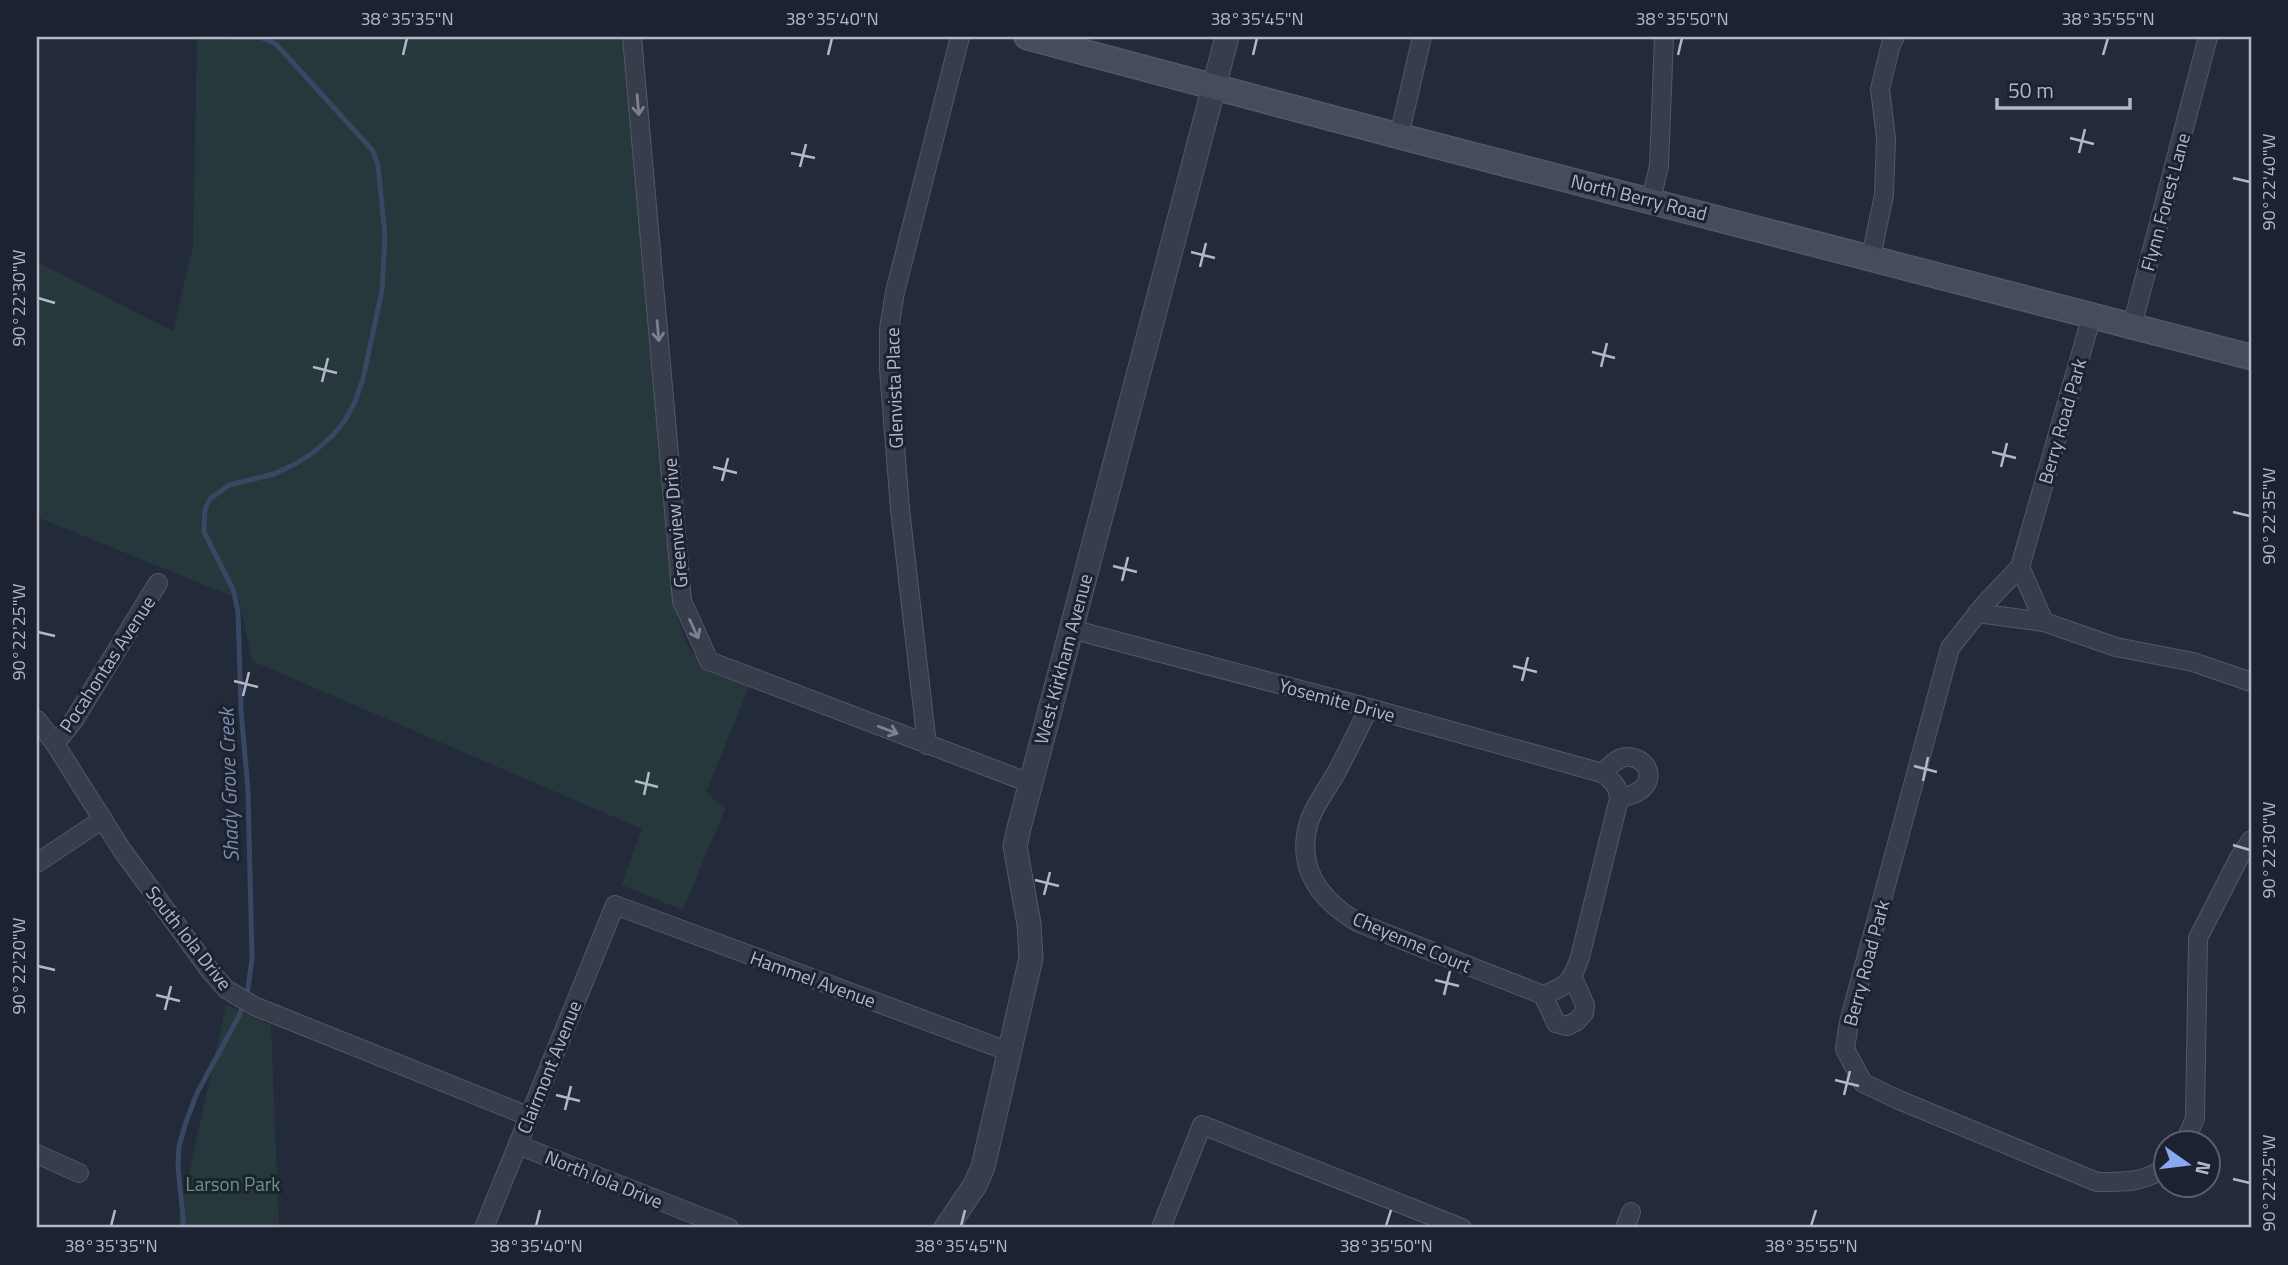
<svg xmlns="http://www.w3.org/2000/svg" width="2288" height="1265" viewBox="0 0 2288 1265" font-family="'Titillium Web',sans-serif">
<rect width="100%" height="100%" fill="#232b3a"/>
<g fill="#26383c">
<path d="M197,37h425l56,580c13,49 29,50 71,70l-43,105 19,17 -42,101 -62,-25 21,-56 -390,-168 -13,-62 -202,-82v-255l136,69 20,-85z"/>
<path d="M226,1005l45,20 8,203h-102z"/>
</g>
<g fill="none" stroke-linecap="round" stroke-linejoin="round">
<path stroke="#394763" stroke-width="5" d="M184,1228l-6,-61 1,-21 7,-24 11,-29 42,-77 8,-21 5,-36 -4,-168 -7,-81 -3,-99 -5,-22 -29,-57 1,-23 5,-10 19,-14 45,-11 23,-11 17,-11 20,-18 11,-14 10,-18 8,-23 19,-89 3,-54 -7,-71 -5,-14 -97,-107 -16,-7h-31"/>
<defs>
<g id="minor">
<path d="M632,37l50,564 27,60 321,122"/>
<path d="M1399,136l23,-99"/>
<path d="M1651,200l8,-34 5,-129"/>
<path d="M1871,257l13,-62 2,-57 -6,-49 11,-45 4,-7"/>
<path d="M2132,326l76,-289"/>
<path d="M2020,567l72,-252"/>
<path d="M1977,613l67,9"/>
<path d="M1071,629l298,79 233,65c9,6 18,14 17,26l-39,158c-8,24 -13,30 -37,38l-184,-72c-38,-22 -64,-54 -50,-101 5,-16 17,-32 26,-47 12,-22 23,-45 34,-67"/>
<path d="M37,720l18,24 67,106 89,122 15,17 28,17 274,110"/>
<path d="M55,744l19,-24 84,-137"/>
<path d="M927,745l-27,-236 -11,-140v-40l6,-37 65,-255"/>
<path d="M1602,773c7,-6 14,-15 24,-16 16,-1 30,15 18,30 -6,7 -17,9 -25,12"/>
<path d="M37,863l66,-44"/>
<path d="M1543,995l13,28 11,3 10,-5 7,-8 1,-8 -12,-27"/>
<path d="M2185,1142l10,-24 3,-180 41,-80 12,-18"/>
<path d="M518,1145l211,83"/>
<path d="M37,1154l42,19"/>
<path d="M2166,1166c-20,17 -44,16 -69,16l-198,-82 -36,-17 -18,-34 4,-27 101,-374 34,-43 36,-38 24,55 72,25 77,15 58,20"/>
<path d="M484,1228l131,-323 395,147"/>
<path d="M1161,1228l41,-103 260,103"/>
<path d="M1625,1228l6,-16"/>
</g>
<path id="tertiary" d="M946,1228l29,-43 8,-18 48,-209 -2,-34 -14,-78 4,-18 208,-791"/>
<path id="secondary" d="M1027,37l372,99 852,221"/>
</defs>
<use href="#minor" stroke="#525865" stroke-width="20"/>
<use href="#tertiary" stroke="#525865" stroke-width="25"/>
<use href="#secondary" stroke="#525865" stroke-width="27"/>
<use href="#minor" stroke="#373d4a" stroke-width="18"/>
<use href="#tertiary" stroke="#373d4a" stroke-width="23"/>
<use href="#secondary" stroke="#454c5d" stroke-width="24"/>
</g>
<defs><path id="oneway-shaft" d="M-6 0H5M1.5-3L5.5 0L1.5 3" fill="none" stroke-width="1.6" stroke-linecap="round" stroke-linejoin="round" transform="scale(1.75)"/></defs>
<g stroke="#7b818e">
<use href="#oneway-shaft" transform="translate(638 105) rotate(85)"/>
<use href="#oneway-shaft" transform="translate(658 331) rotate(85)"/>
<use href="#oneway-shaft" transform="translate(694 629) rotate(65)"/>
<use href="#oneway-shaft" transform="translate(888 730) rotate(21)"/>
</g>
<path fill="none" stroke="#b2b8c6" stroke-width="2.5" d="M403,55l4,-17M828,55l4,-17M1253,55l4,-17M1678,55l4,-17M2103,55l5,-17M2070,138l24,6M791,153l24,5M2079,153l6,-24M800,167l6,-23M2233,178l17,4M1191,252l24,6M1200,267l6,-24M38,298l17,5M1592,352l23,6M313,367l24,6M1601,367l6,-24M322,382l6,-24M1992,452l24,6M713,467l24,6M2001,467l6,-24M722,481l6,-23M2233,512l17,4M1113,566l24,6M1122,581l6,-24M38,632l17,4M1513,666l24,6M234,681l24,6M1522,681l6,-24M243,696l6,-24M1914,766l23,6M635,781l23,6M1923,781l5,-24M644,795l5,-23M2233,845l17,5M1035,880l24,6M1044,895l6,-23M38,966l17,4M1435,980l24,6M156,995l24,6M1444,995l6,-24M165,1010l6,-24M1835,1080l24,6M556,1095l24,6M1844,1095l6,-24M565,1110l6,-24M2233,1179l17,4M111,1226l4,-16M536,1226l4,-16M961,1226l4,-16M1386,1226l5,-16M1811,1226l5,-16"/>
<g text-anchor="middle" stroke-width="6" stroke-linejoin="round" paint-order="stroke">
<g font-size="19" fill="#b2b8c6" stroke="#1c222f">
<text transform="translate(1639 197) rotate(14)" y="7">North Berry Road</text>
<text transform="translate(2165 202) rotate(-75)" y="7">Flynn Forest Lane</text>
<text transform="translate(894 388) rotate(-92)" y="7">Glenvista Place</text>
<text transform="translate(2062 421) rotate(-74)" y="7">Berry Road Park</text>
<text transform="translate(675 523) rotate(-95)" y="7">Greenview Drive</text>
<text transform="translate(1063 659) rotate(-75)" y="7">West Kirkham Avenue</text>
<text transform="translate(107 664) rotate(-57)" y="7">Pocahontas Avenue</text>
<text transform="translate(1337 700) rotate(15)" y="7">Yosemite Drive</text>
<text transform="translate(189 938) rotate(52)" y="7">South Iola Drive</text>
<text transform="translate(1412 942) rotate(23)" y="7">Cheyenne Court</text>
<text transform="translate(1866 963) rotate(-75)" y="7">Berry Road Park</text>
<text transform="translate(813 979) rotate(20)" y="7">Hammel Avenue</text>
<text transform="translate(549 1067) rotate(-68)" y="7">Clairmont Avenue</text>
<text transform="translate(604 1179) rotate(22)" y="7">North Iola Drive</text>
</g>
<g font-size="19" fill="#6a9679" stroke="#1c222f">
<text x="233" y="1191">Larson Park</text>
</g>
<g font-size="21" font-style="italic" fill="#7b8cad" stroke="#1c222f">
<text transform="translate(229 785) rotate(-92)" y="7">Shady Grove Creek</text>
</g>
</g>
<rect width="2288" height="1265" fill="none" stroke="#1c222f" stroke-width="77"/>
<g transform="translate(2187 1164) rotate(104)"><circle r="33" fill="#1c222f" stroke="#585e6b" stroke-width="2"/>
<path d="M0-5L12 26L0 18L-12 26Z" fill="#8aa8f3"/>
<text y="-10" font-size="19" font-weight="bold" text-anchor="middle" fill="#b2b8c6">N</text>
</g>
<path d="M1997 98v10h133v-10" fill="none" stroke="#b2b8c6" stroke-width="3.5"/>
<text x="2008" y="98" font-size="21" fill="#b2b8c6" stroke="#1c222f" stroke-width="5" paint-order="stroke">50 m</text>
<rect x="38" y="38" width="2212" height="1188" fill="none" stroke="#b2b8c6" stroke-width="2.5"/>
<g font-size="18" text-anchor="middle" fill="#b2b8c6">
<text x="407" y="25">38°35'35"N</text>
<text x="832" y="25">38°35'40"N</text>
<text x="1257" y="25">38°35'45"N</text>
<text x="1682" y="25">38°35'50"N</text>
<text x="2108" y="25">38°35'55"N</text>
<text transform="translate(2269 182) rotate(-90)" y="6">90°22'40"W</text>
<text transform="translate(19 298) rotate(-90)" y="6">90°22'30"W</text>
<text transform="translate(2269 516) rotate(-90)" y="6">90°22'35"W</text>
<text transform="translate(19 632) rotate(-90)" y="6">90°22'25"W</text>
<text transform="translate(2269 850) rotate(-90)" y="6">90°22'30"W</text>
<text transform="translate(19 966) rotate(-90)" y="6">90°22'20"W</text>
<text transform="translate(2269 1183) rotate(-90)" y="6">90°22'25"W</text>
<text x="111" y="1252">38°35'35"N</text>
<text x="536" y="1252">38°35'40"N</text>
<text x="961" y="1252">38°35'45"N</text>
<text x="1386" y="1252">38°35'50"N</text>
<text x="1811" y="1252">38°35'55"N</text>
</g>
</svg>
